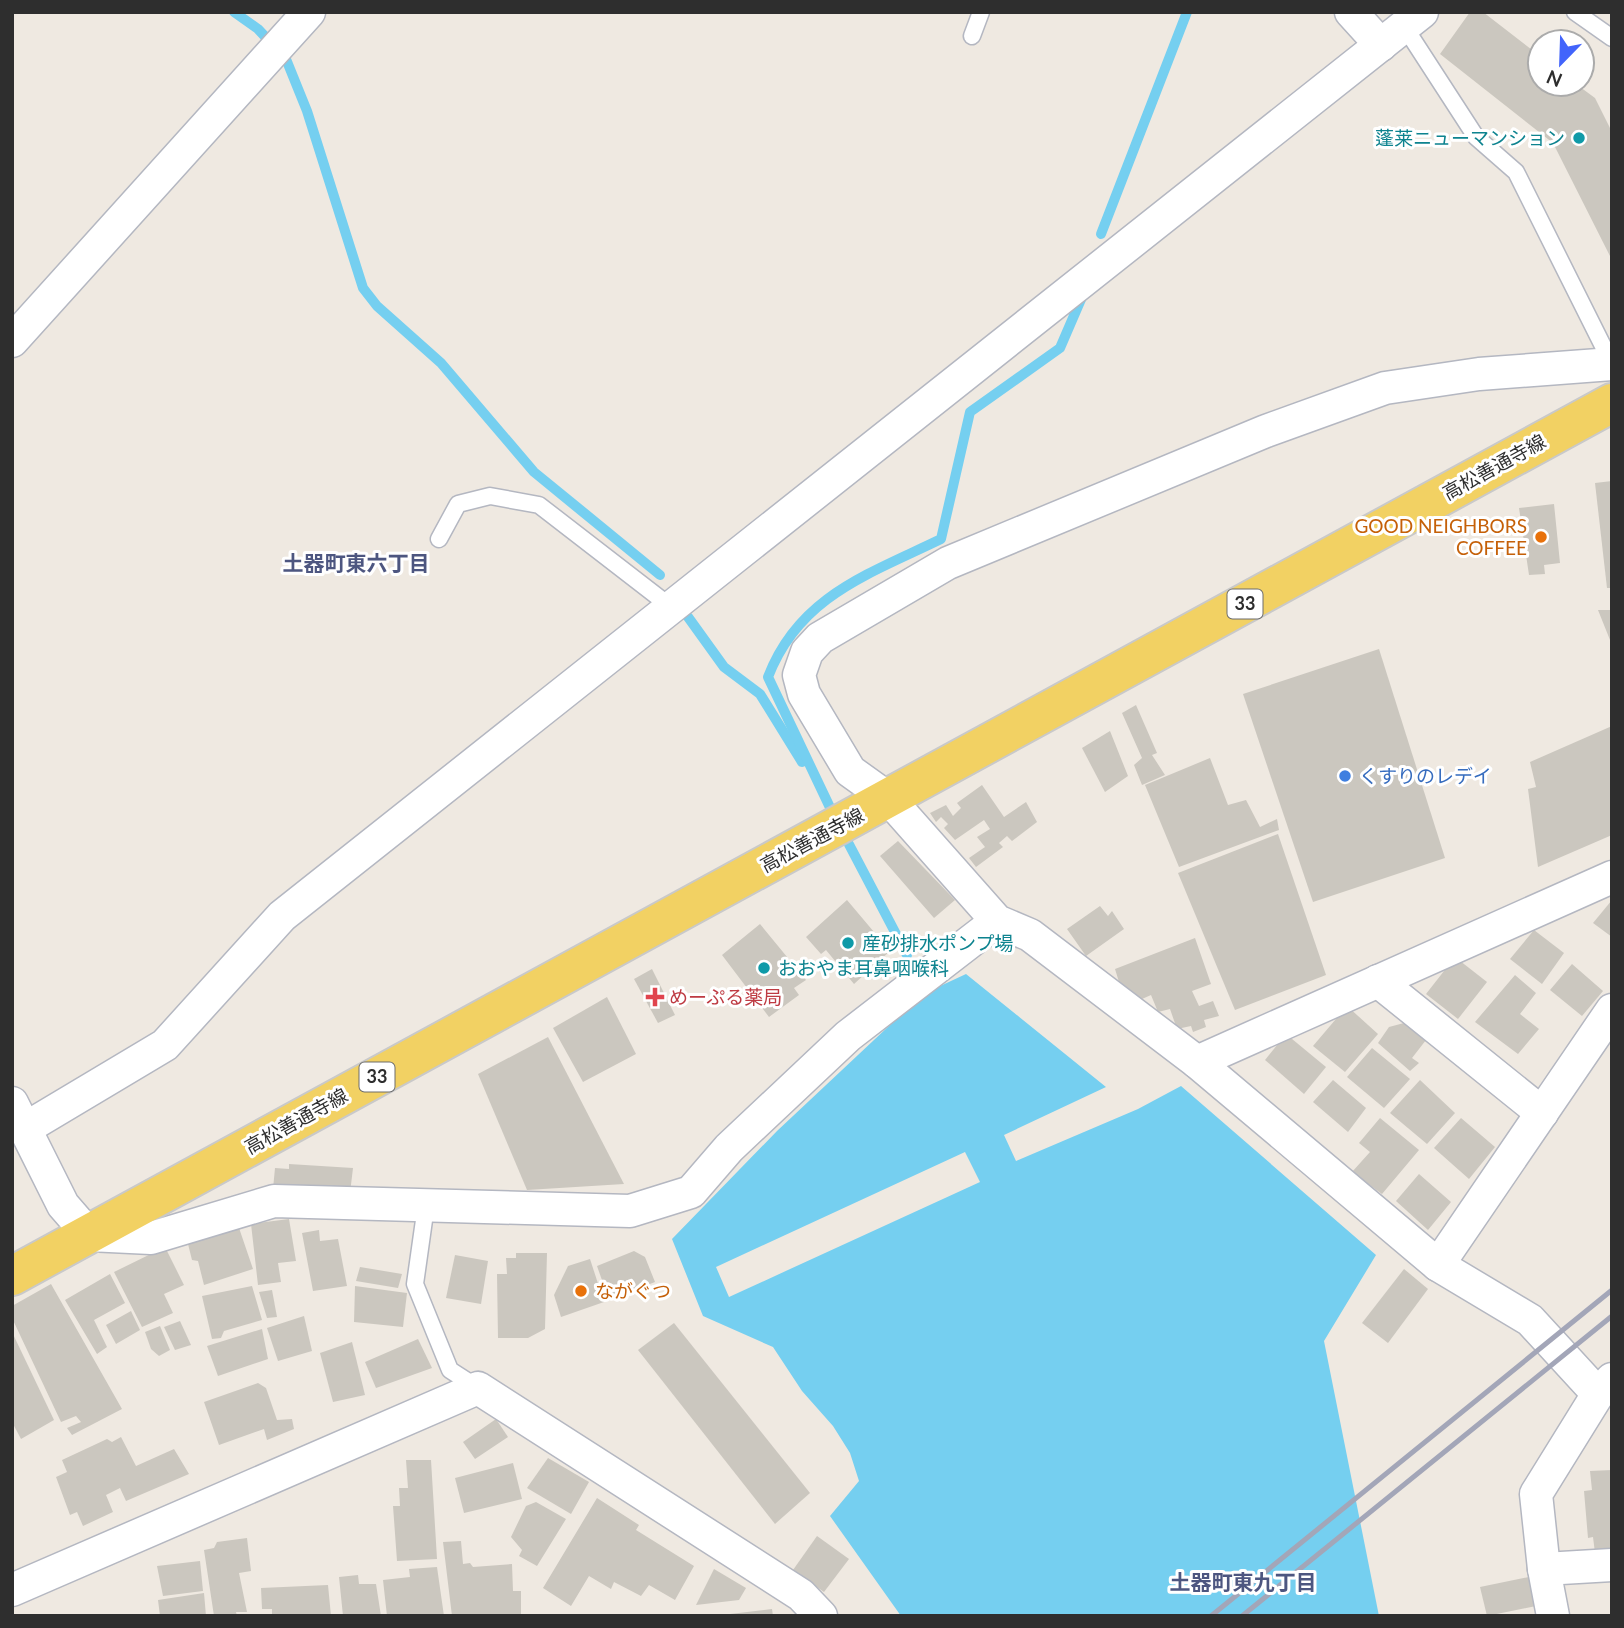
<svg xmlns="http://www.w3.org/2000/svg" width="1624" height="1628" viewBox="0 0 1624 1628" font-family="Lato,'Noto Sans JP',sans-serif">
<rect width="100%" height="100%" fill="#efe9e1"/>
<path fill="#75cff0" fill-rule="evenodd" d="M966,974l140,113 -102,48 12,26 122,-52 43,-23 195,169 -52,86 55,275h-478l-71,-100 29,-35 -9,-28 -17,-27 -31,-35 -29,-44 -70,-31 -31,-77 105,-108 146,-137zM965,1152l15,30 -251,115 -13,-30z"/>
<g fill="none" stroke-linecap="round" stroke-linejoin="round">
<g stroke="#75cff0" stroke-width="10">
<path d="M234,12l24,17 28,30 21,52 56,177 14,18 64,57 93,109 126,103"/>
<path d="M1101,234l86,-222"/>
<path d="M688,617l36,50 36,27 42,68"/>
<path d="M835,818l-67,-141c31,-81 101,-103 173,-138l29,-127 90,-64 22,-51"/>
<path d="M842,831l65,124"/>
</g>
</g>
<g fill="#cbc7bf">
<path d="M1470,12h13l57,44v28h36l19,14 17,34v128l-59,-117 -113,-89z"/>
<path d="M1612,481v107h-5l-12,-105z"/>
<path d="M1554,504l6,59 -16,2 1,9 -16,1 -10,-67z"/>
<path d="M1598,610h14v35z"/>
<path d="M1379,649l66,209 -132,44 -70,-208z"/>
<path d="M1136,705l21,48 -5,2 13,20 -23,10 -8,-20 8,-7 -20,-45z"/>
<path d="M1612,726v109l-74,32 -10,-78 8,-2 -6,-25z"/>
<path d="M1110,731l18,45 -23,16 -23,-44z"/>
<path d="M1210,758l18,47 18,-5 14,27 17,-8 2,11 -100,37 -34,-82z"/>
<path d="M982,785l22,32 22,-15 11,20 -25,19 -5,-5 -8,7 4,4 -27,20 -7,-9 16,-11 -8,-10 13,-8 -6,-9 -29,20 -11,-12 4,-4 -7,-7 -5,5 -6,-9 16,-8 7,11 8,-8 -4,-5z"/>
<path d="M1278,834l48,141 -91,35 -57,-137z"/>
<path d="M898,841l57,59 -21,18 -54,-62z"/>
<path d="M847,900l43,51 -36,33 -28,-34 -5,4 -15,-17z"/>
<path d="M1612,900v37l-19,-14z"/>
<path d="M1100,906l8,10 4,-5 12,18 -38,27 -19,-27z"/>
<path d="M760,924l46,56 -12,8 5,7 -30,22 -47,-62z"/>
<path d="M1534,930l30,23 -22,31 -32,-25z"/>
<path d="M1195,938l16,46 -19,7 7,15 14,-5 6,15 -15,4 2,7 -13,5 -2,-6 -14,3 -7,-20 -12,3 -7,-17 -9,4 -23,-17 -4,-13z"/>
<path d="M1455,957l32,25 -29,37 -32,-25z"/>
<path d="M1572,964l31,27 -21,25 -32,-26z"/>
<path d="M652,969l23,46 -17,8 -24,-44z"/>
<path d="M1515,975l21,18 -16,21 19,15 -21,25 -43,-32z"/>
<path d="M607,997l29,57 -53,28 -30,-54z"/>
<path d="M1347,1006l31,28 -33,38 -32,-26z"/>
<path d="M1404,1023l22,17 -14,18 7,5 -9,8 -32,-28 11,-16z"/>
<path d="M1286,1034l40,33 -22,27 -39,-34z"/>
<path d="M548,1037l76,147 -97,6 -49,-116z"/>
<path d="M1372,1048l38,31 -26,29 -37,-31z"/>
<path d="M1333,1080l33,28 -18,24 -35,-30z"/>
<path d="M1420,1080l35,33 -28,31 -37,-31z"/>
<path d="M1380,1118l39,32 -37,44 -30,-22 18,-20 -11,-9z"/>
<path d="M1461,1118l34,29 -26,32 -35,-31z"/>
<path d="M289,1164l64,4 -3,25 -77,-4 2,-21 14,1z"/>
<path d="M1419,1174l32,28 -23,28 -32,-29z"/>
<path d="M289,1219l7,42 -18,2 3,19 -23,3 -7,-61z"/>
<path d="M238,1225l15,44 -49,16 -6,-24 -6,-1 -5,-20z"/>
<path d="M319,1230l1,11 18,-2 9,47 -34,5 -11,-58z"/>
<path d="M165,1247l19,38 -20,9 9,19 -31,14 -28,-55z"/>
<path d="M634,1251l11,6 10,25 -46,18 -12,-34z"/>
<path d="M516,1253h31l-2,76 -17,9h-30l-1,-64h10l-1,-16h10z"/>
<path d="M455,1255l33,6 -7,43 -35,-6z"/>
<path d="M590,1259l14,43 -43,15 -7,-22 14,-29z"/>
<path d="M360,1267l42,7 -4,14 -42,-7z"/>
<path d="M1404,1269l24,20 -40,54 -26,-20z"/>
<path d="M110,1274l15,29 -31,17 13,27 -10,7 -32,-54z"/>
<path d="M51,1284l71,125 -50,26 -5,-7 14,-6 -5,-6 -15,6 -49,-104v-12z"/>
<path d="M252,1286l10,34 -38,11 -3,7 -9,1 -10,-43z"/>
<path d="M355,1286l52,7 -4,34 -49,-5z"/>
<path d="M272,1290l5,27 -10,1 -8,-26z"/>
<path d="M131,1311l9,19 -24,14 -10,-19z"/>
<path d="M304,1316l8,35 -34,10 -11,-33z"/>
<path d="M180,1321l11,24 -16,5 -11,-23z"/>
<path d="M674,1323l136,170 -35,31 -137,-174z"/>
<path d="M160,1326l10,24 -11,6 -8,-7 -6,-17z"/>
<path d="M262,1329l6,30 -50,17 -11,-30z"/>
<path d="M12,1332l42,88 -33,19 -9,-17z"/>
<path d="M418,1339l14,29 -56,20 -11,-26z"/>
<path d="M352,1342l13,53 -32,7 -13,-49z"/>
<path d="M258,1383l8,5 11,32 15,-1 2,10 -27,11 -3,-11 -45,16 -15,-43z"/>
<path d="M496,1419l12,18 -33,22 -12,-17z"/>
<path d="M121,1437l15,29 38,-17 15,25 -63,27 -6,-13 -14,7 7,17 -30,14 -6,-14 -7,3 -14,-38 11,-5 -5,-12 45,-21 5,3z"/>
<path d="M548,1458l41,24 -18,32 -44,-26z"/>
<path d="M406,1460h25l6,99 -40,2 -4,-55h7l-1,-18h9z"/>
<path d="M513,1463l9,36 -58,14 -9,-35z"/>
<path d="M1612,1470v82l-17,1 -2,-16 -5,1 -4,-47 8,-1 -2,-19z"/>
<path d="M597,1498l42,27 -3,5 58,36 -19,34 -26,-15 -8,11 -27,-14 -3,7 -22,-13 -18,30 -28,-18z"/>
<path d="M536,1502l30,17 -29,47 -18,-10 3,-6 -11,-13 15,-31z"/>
<path d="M817,1536l32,23 -25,33 -31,-22z"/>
<path d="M247,1538l4,33 -12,2 8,39h-11l1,4h-23l-10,-66 10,-2 3,-6z"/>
<path d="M461,1541l2,23 7,-1 3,4 39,-3 1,27h8v25h-69l-9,-74z"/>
<path d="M200,1561l3,30 -40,5 -6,-30z"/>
<path d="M437,1567l7,49h-57l-4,-36 27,-3 -1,-8z"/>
<path d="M714,1569l32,19 -7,12 -43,5z"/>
<path d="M358,1575l1,9h17l5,32h-38l-4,-39z"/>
<path d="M1529,1577l7,29 -49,10 -7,-29z"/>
<path d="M328,1585l3,31h-59v-7h-10l-1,-21z"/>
<path d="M204,1593l2,23h-46l-2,-16z"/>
<path d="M772,1609l1,7h-43v-2z"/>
</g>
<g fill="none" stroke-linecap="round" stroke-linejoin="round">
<defs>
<g id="lane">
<path d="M1575,12l37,26"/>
<path d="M1404,26l72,111 40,35 96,192"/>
<path d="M972,36l9,-24"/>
<path d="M439,539l19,-35 32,-8 49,9 132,102"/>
<path d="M426,1206l-11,78 35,86 28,18"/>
</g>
<g id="street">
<path d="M1351,12l30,33"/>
<path d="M12,341l297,-329"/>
<path d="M1612,364l-133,10 -94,14 -119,43 -318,132 -128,75 -13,14 -8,23 5,19 46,77 39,28 108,122 33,14 167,127 241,203 92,55 68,74 14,-15"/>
<path d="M1378,981l164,132"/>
<path d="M1197,1062l415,-185"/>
<path d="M12,1103l51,102 26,30 62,3 123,-37 356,10 61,-19 38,-44 119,-112 149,-115"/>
<path d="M26,1128l139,-83 117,-129 1140,-904"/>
<path d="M1438,1265l174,-255"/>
<path d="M1544,1569l-8,-75 62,-100"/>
<path d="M12,1590l466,-202 323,207 20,21"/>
<path d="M1553,1616l-9,-47 68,-4"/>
</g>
<path id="primary" d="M12,1276l1600,-873"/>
</defs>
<use href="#lane" stroke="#b4b7c1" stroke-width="19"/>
<use href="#street" stroke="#b4b7c1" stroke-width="35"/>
<use href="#primary" stroke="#c9c9c9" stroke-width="42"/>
<use href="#lane" stroke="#fff" stroke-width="16"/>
<use href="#street" stroke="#fff" stroke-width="32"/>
<use href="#primary" stroke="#f2d163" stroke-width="38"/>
<g stroke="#a3a6b8" stroke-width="5">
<path d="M1211,1616l401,-326"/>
<path d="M1242,1616l370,-300"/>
</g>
</g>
<g fill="#0f9aa8" stroke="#fff" stroke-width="2.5">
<circle cx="1579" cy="138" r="7"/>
<circle cx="848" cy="943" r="7"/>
<circle cx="764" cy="968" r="7"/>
</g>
<g fill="#e8710a" stroke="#fff" stroke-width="2.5">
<circle cx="1541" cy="537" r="7"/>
<circle cx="581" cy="1291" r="7"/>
</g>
<circle fill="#3f7fe0" stroke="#fff" stroke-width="2.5" cx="1345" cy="776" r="7"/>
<path fill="#e0444e" stroke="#fff" stroke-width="2.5" d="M651.5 986.5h7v7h7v7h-7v7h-7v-7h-7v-7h7z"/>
<g text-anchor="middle" stroke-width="6" stroke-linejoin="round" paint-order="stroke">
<g fill="#fff" stroke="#6d6d6d" stroke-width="2">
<rect x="1227.5" y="589.5" width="35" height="29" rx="5"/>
<rect x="359.5" y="1062.5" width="35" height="29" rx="5"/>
</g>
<g font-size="18" font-weight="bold" fill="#2e2e2e">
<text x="1245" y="610">33</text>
<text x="377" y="1083">33</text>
</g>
<g font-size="19" fill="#0d838f" stroke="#fff" text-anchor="start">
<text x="1565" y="145" text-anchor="end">蓬莱ニューマンション</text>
<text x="862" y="950">産砂排水ポンプ場</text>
<text x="778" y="975">おおやま耳鼻咽喉科</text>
</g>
<g font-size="19" fill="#2e2e2e" stroke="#fff">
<text transform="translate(1494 467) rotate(-29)" y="7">高松善通寺線</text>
<text transform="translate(812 840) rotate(-28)" y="7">高松善通寺線</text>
<text transform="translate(296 1121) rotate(-29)" y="7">高松善通寺線</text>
</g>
<g font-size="19" fill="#c56008" stroke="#fff" text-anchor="end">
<text x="1527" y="533">GOOD NEIGHBORS<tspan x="1527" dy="22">COFFEE</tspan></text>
<text x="595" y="1298" text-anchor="start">ながぐつ</text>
</g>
<g font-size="19" fill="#366cbe" stroke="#fff" text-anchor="start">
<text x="1359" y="783">くすりのレデイ</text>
</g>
<g font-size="19" fill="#be3a42" stroke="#fff" text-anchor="start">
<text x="669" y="1004">めーぷる薬局</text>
</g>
<g font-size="21" font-weight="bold" fill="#4d5680" stroke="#fff">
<text x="356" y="571">土器町東六丁目</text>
<text x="1243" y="1590">土器町東九丁目</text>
</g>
</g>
<rect width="1624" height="1628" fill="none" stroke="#2e2e2e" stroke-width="28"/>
<g transform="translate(1561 63) rotate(203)"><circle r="33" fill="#ffffff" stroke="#ababab" stroke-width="2"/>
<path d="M0-5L12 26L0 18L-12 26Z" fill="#4264fb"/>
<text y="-10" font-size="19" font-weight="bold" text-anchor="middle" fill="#2e2e2e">N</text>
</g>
</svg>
